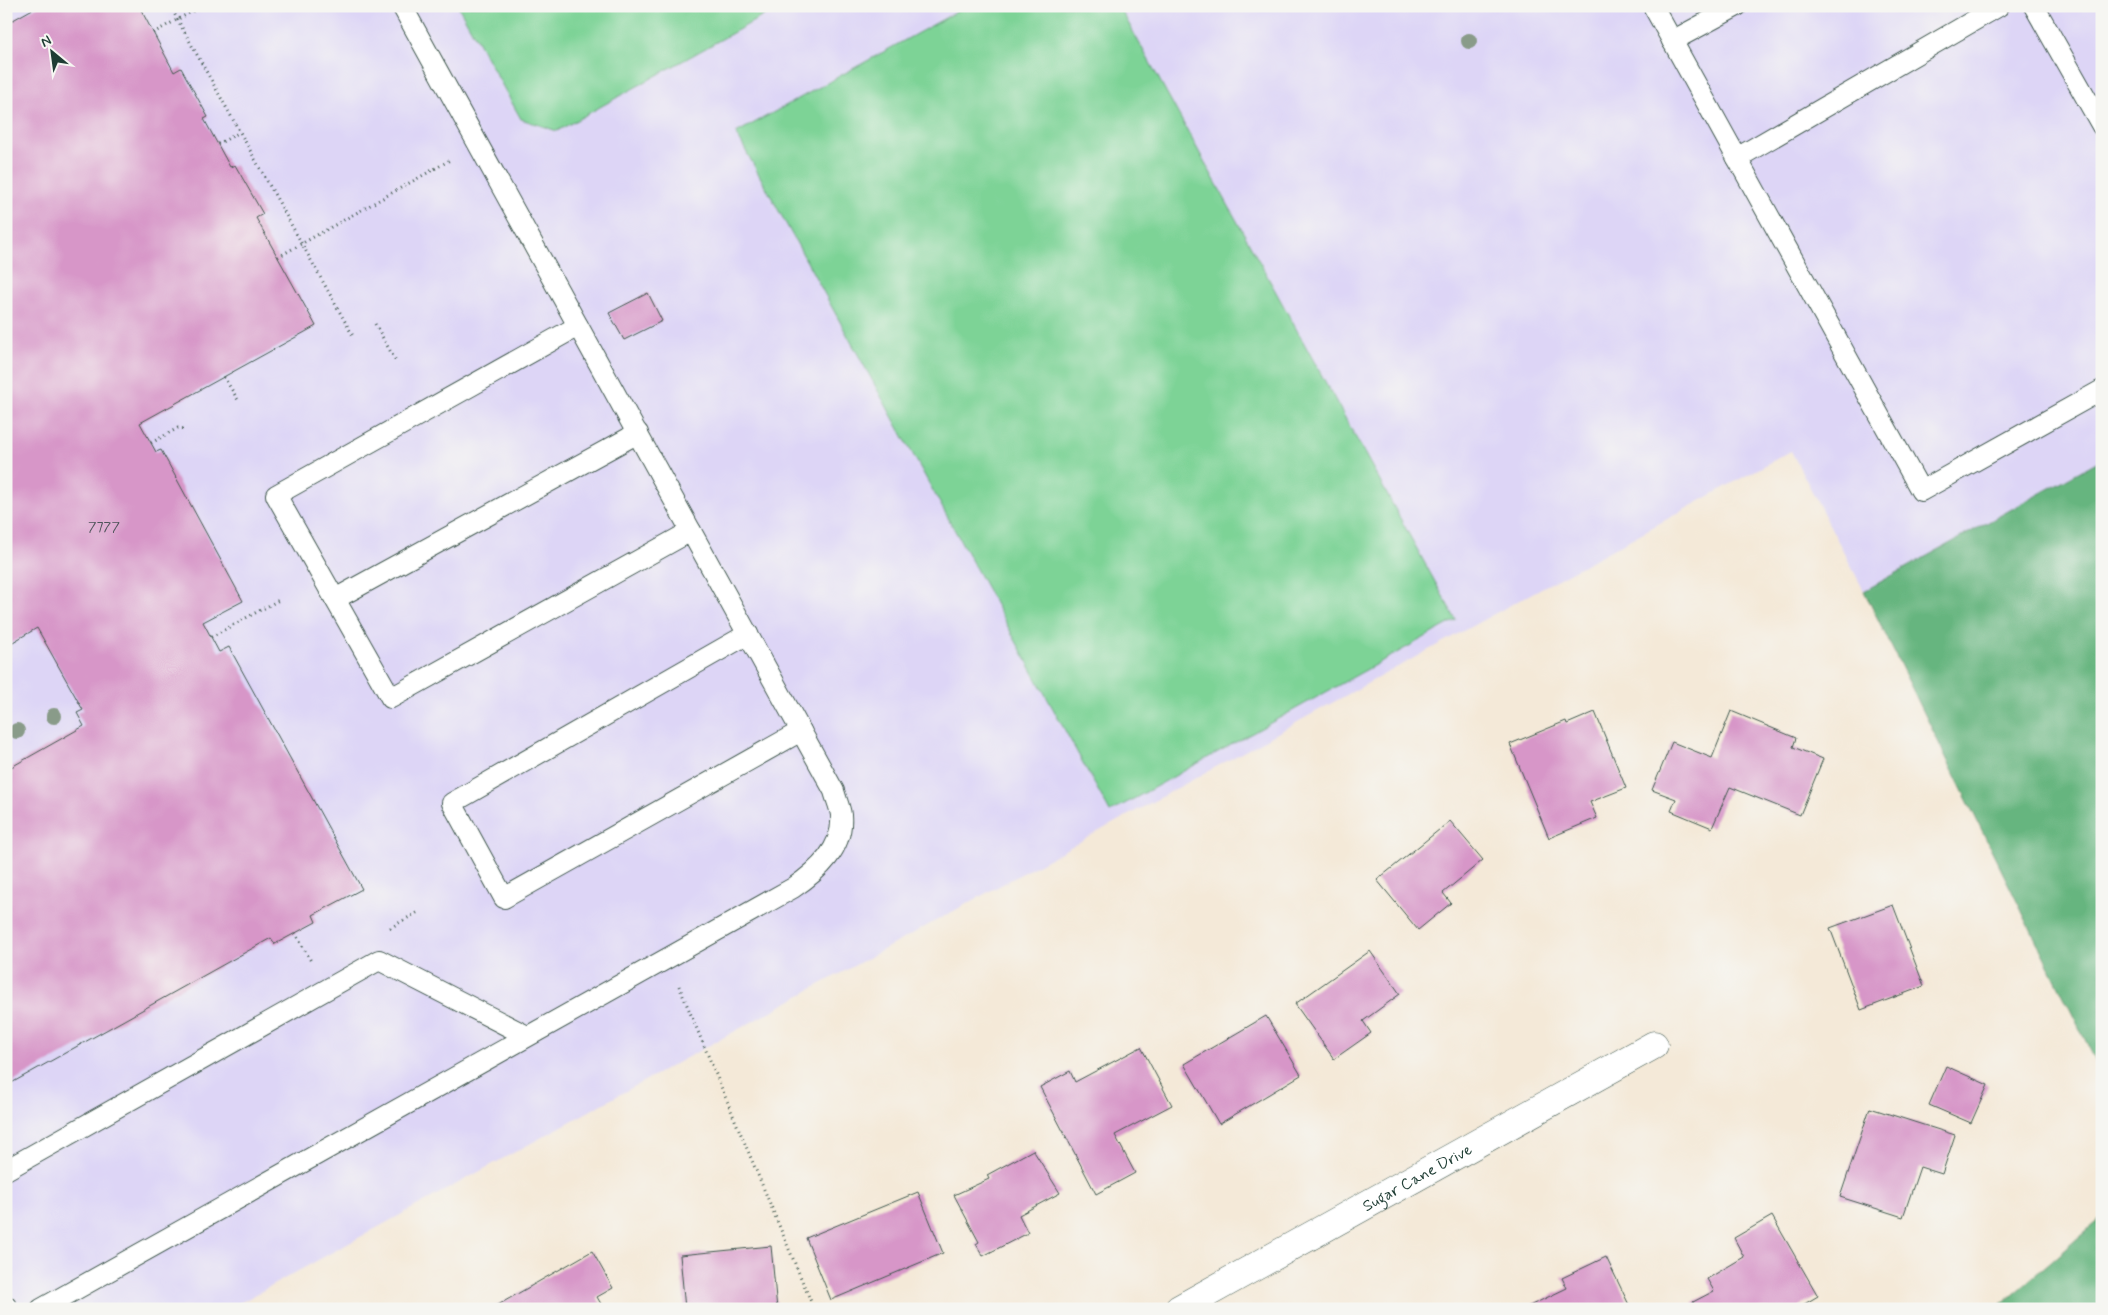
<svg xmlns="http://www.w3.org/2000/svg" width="2108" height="1315" viewBox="0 0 2108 1315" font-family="Mynerve,sans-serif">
<rect width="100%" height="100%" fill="#f6f6f2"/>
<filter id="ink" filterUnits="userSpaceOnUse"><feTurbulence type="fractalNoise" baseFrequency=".02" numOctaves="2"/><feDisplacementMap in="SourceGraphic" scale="10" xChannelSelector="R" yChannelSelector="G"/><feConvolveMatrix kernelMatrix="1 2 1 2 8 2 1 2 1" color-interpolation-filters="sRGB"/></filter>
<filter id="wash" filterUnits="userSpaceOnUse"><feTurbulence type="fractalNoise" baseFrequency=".0096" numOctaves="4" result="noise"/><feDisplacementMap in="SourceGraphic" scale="20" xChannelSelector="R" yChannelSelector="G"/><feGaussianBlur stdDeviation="1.12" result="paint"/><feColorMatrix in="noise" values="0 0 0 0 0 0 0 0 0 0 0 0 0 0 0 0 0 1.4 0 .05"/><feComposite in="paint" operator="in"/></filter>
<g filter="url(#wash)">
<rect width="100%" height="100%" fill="#f4e9d8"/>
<path fill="#ddd5f6" d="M6,6h2096v453l-238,132 -73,-140 -1562,858h-223z"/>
<g fill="#7dd396" stroke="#4e8865">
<path d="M458,6h323l-224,125 -36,-12z"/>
<path d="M967,6h152l337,614 -346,192 -374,-679z"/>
</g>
<g fill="#66b57f" stroke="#42795a">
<path d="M2102,459v615l-238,-483z"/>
<path d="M2102,1217v92h-106z"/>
</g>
<g id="blocks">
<g fill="#d796c8">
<path d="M38,6h101l35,66 7,-4 27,49 -4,2 26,48 5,-2 28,49 -7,4 60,108 -176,97 16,29 5,-2 82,151 -40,21 16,30 10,-5 133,242 -49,26 3,7 -41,22 -4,-6 -265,148v-316l78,-44 -7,-13 6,-3 -46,-82 -31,18v-622z"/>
<path d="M648,293l14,28 -38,19 -15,-27z"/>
<path d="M1731,711l65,27 -3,9 30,12 -23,56 -70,-28 -18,41 -41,-17 5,-12 -24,-9 20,-48 40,16z"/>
<path d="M1595,712l31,76 -36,14 7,16 -48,20 -39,-94 56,-23 1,3z"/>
<path d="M1450,821l33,39 -40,33 8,10 -33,27 -41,-50z"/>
<path d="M1893,905l31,81 -63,24 -31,-82z"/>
<path d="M1370,951l30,43 -37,27 8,12 -37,26 -39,-55z"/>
<path d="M1266,1016l35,59 -82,49 -35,-60z"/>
<path d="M1141,1047l31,58 -57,30 20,38 -39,21 -56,-107 30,-16 5,11z"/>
<path d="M1946,1066l42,19 -17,38 -42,-18z"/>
<path d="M1870,1108l85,27 -13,39 -22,-7 -17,50 -63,-20z"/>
<path d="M1033,1150l27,43 -41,22 9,18 -45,23 -7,-12 3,-2 -25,-47 35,-16 -2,-4z"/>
<path d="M918,1192l25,61 -112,47 -25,-62z"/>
<path d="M1772,1216l46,80 -22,13h-100l-3,-7 21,-11 -7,-12 37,-22 -10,-19z"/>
<path d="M771,1246l6,63h-92l-5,-54z"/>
<path d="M592,1251l21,37 -16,9 7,12h-113z"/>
<path d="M1606,1257l25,52h-108l44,-21 -5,-10z"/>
</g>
</g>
</g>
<g filter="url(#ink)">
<use href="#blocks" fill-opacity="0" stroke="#3f574d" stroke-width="1"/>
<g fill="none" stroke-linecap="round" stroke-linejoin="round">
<defs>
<g id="service">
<path d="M1653,6l268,485 181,-101"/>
<path d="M2034,6l68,120"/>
<path d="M1672,41l65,-35"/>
<path d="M1737,158l262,-152"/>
<path d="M578,326l-302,169 115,203 300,-167"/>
<path d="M335,599l303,-166"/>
<path d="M748,634l-296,169 52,95 297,-167"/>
<path d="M6,1170l373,-210 148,76"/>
<path d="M6,1306l2,3"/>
<path d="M41,1309l752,-421c25,-17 51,-40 48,-73 -1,-8 -5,-16 -7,-24l-432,-785"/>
</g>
<g id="minor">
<path id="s1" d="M1179,1309l475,-264"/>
</g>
</defs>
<use href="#service" stroke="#3f574d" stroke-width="22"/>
<use href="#minor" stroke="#3f574d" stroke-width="29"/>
<g stroke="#3f574d" stroke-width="3" stroke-dasharray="1 4" stroke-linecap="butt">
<path d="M170,6l183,330"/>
<path d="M153,33l49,-27"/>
<path d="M218,144l22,-12"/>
<path d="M278,257l174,-98"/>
<path d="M375,324l22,39"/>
<path d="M224,377l14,23"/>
<path d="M151,443l27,-15 8,1"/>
<path d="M211,637l68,-37"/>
<path d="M390,928l30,-17"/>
<path d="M295,933l17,30"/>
<path d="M679,986l135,323"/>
</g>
<use href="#service" stroke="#fff" stroke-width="20"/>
<use href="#minor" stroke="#fff" stroke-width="28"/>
</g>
<g fill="#899b89">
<circle cx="1469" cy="41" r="8"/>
<circle cx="54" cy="716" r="8"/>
<circle cx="17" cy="731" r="8"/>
</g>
</g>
<g text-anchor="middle" stroke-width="5" stroke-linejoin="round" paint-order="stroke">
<g font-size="14" fill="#4d5359">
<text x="104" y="531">7777</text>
</g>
<g font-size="16" fill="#1f3d34" stroke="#f6f6f2">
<text dy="6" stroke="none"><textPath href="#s1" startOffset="272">Sugar Cane Drive</textPath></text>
</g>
</g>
<rect width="2108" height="1315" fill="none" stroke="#f6f6f2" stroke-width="25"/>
<g transform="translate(52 52) rotate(331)" stroke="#f6f6f2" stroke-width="4" paint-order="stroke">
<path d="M0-4L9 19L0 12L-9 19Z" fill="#1f3d34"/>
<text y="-8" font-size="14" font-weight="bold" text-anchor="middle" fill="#1f3d34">N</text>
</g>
</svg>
